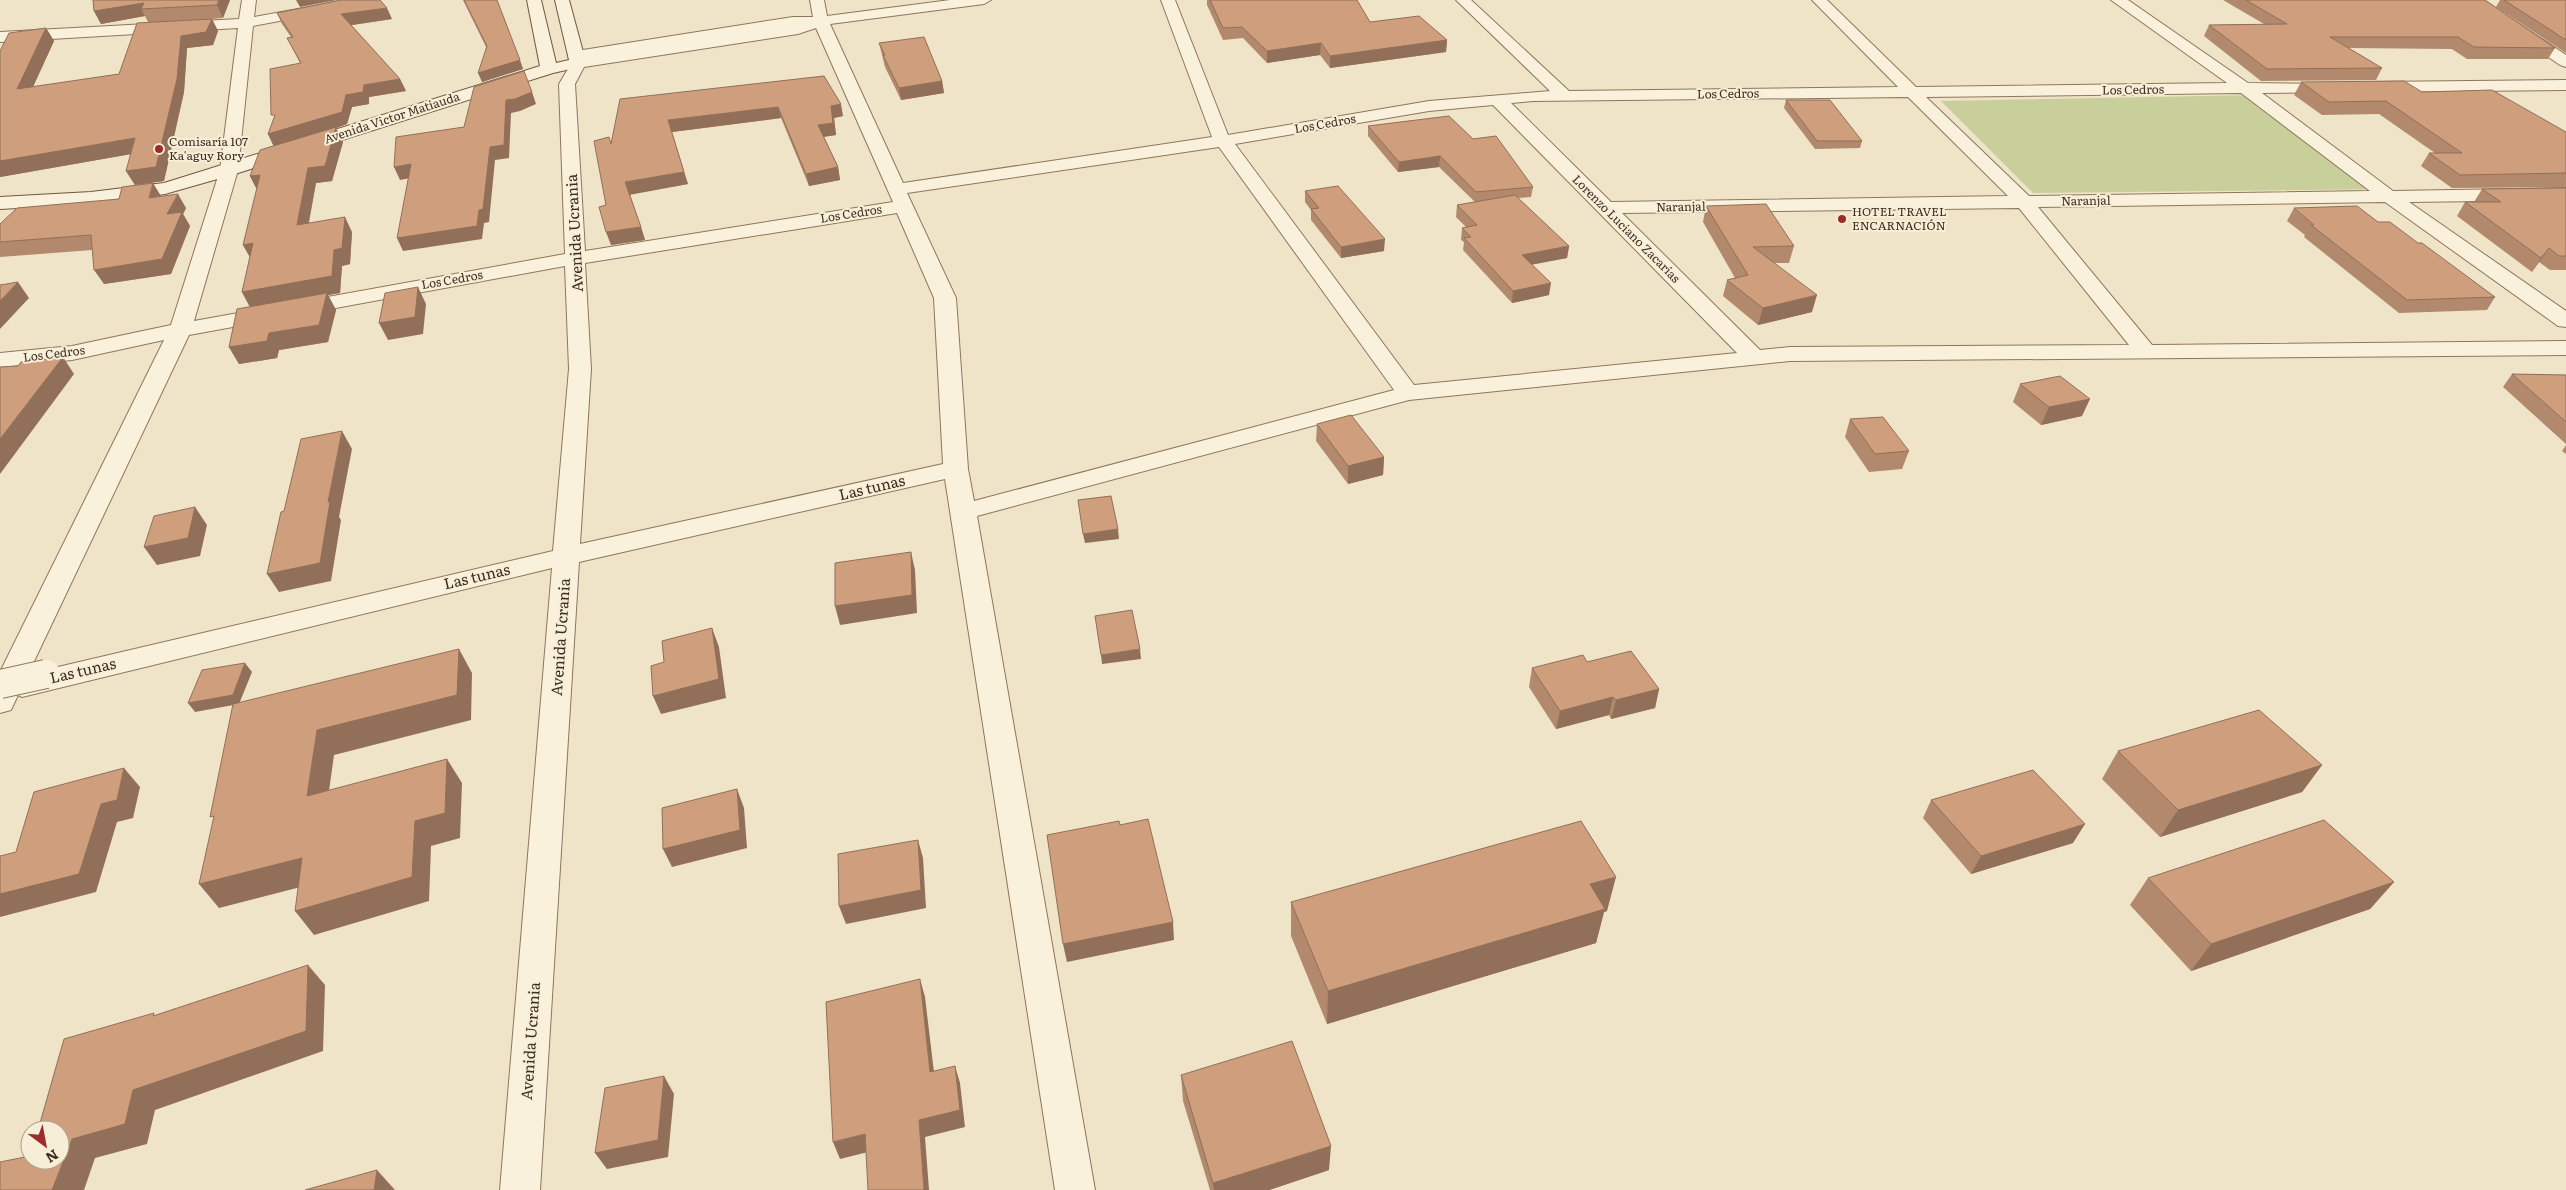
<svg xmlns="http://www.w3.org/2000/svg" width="2566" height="1190" viewBox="0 0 2566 1190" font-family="Literata,serif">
<rect width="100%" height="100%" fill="#f0e4c8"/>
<path fill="#c9cf9b" d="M2255,95l135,94 -357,4 -92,-92z"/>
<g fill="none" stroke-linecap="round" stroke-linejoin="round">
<defs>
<g id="minor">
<path d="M242,0h14l-2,17 93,-17h31l-7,4 -118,22 -15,144 -44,151 371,-67 -6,-170 15,-25 -6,-4 2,-3 223,-35h20l-3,-17h14l3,16 123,-16h41l-7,4 -154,20 73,159 309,-46 -51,-137h14l53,135 201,-34 121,-10 -94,-91h15l98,91 329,-4 -86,-87h15l89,87 311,-4 -116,-83h17l120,83 94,1 2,3 -8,5 -74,1 131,98 173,-3v12l-157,2 157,109v16l-8,-1 -173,-124 -347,5 114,138 414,-4v14l-776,6 -381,39 -432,116 118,674h-40l-110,-711 -366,83 -39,628h-40l52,-622 -530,129 -4,-2 -7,15 -11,3v-41l164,-332 -92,20 -72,7v-14l72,-7 99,-21 49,-155 18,-142 -238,14v-10l239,-13zM816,28l77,174 -308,49 -10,-167 9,-17 214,-33zM2241,93l129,98 -341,5 -103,-99zM1908,97l100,99 -397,6 -100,-99 22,-2zM1493,105l244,248 -323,32 -179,-241 194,-33zM1219,147l175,243 -420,111 -6,-32 -12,-171 -49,-105zM2019,208l110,137 -339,2 -30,3 -138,-137zM897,213l37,85 9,166 -363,80 11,-175 -6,-106zM565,266l4,103 -16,182 -525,123 161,-339z"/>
<path d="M2466,0h17l83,55v12l-6,-2z"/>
<path d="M2566,80v10l-190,2 -8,-5 8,-5z"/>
</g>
<path id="secondary" d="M527,0h14l15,63 13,-3 -14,-60h14l17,63 -2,3 -31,7 -318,101 -70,20 -74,10 -91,5v-12l91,-5 73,-9 376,-117z"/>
</defs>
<use href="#minor" stroke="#8d765c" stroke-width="2"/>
<use href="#secondary" stroke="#6f573f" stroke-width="2"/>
<use href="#minor" fill="#faf1dc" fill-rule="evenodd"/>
<use href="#secondary" fill="#faf1dc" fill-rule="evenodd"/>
<defs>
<path id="minor-bridge" d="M0,684l46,-10"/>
</defs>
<use href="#minor-bridge" stroke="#8d765c" stroke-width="30" stroke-linecap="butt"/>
<use href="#minor-bridge" stroke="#faf1dc" stroke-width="28"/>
</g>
<g fill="#b2896c">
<path d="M93,0h137l-7,18 -11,1 6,12 -5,14 -26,3 -3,44 -20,89 -29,4 -9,-14 5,-17 -131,23v-126l46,-23 8,13 -21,46 86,-13 29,-52 -3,-6 -44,8 -7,-13z"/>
<path d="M463,0h34l26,69 -41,13 4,-35z"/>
<path d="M1207,0h150l13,22 77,18 -1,12 -116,16 -10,-13 -53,8 -24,-25 -20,2 -16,-35z"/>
<path d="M2223,0h262l70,48 -7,11h-81l-15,-10 -103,-1 33,20 -6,12 -115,1 -57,-45 5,-11 55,-1z"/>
<path d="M2500,0h66v53l-70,-46z"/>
<path d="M277,13l115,6 -41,6 49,54 6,12 -37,6v7l-17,3 -5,17 -11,4 7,14 -11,39 -16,2 -7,40 43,9 -2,32 -8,2 -2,27 -12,2 8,15 -8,32 -49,8 -2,8 -38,6 -10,-17 21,-40 -8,-15 8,-35 -7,-12 14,-56 -7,-13 24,-30 -6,-12 32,-71 -13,-25 4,-1 -9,-13z"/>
<path d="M879,43l63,38 2,12 -43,7 -16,-33z"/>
<path d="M824,76l19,40 -9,2 2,17 -12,2 14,30 2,13 -31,6 -28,-68 -109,14 16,52 -58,10 15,46 -34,5 -5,-40 5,-61z"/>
<path d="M2301,82l121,10 144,40v55l-114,1 -31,-22 8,-13h6l-56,-39 -57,1 -28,-20z"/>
<path d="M1786,100l76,41 -2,7 -45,1 -31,-41z"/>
<path d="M1368,126l105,13 60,48 -2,10 -13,1 51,48 -2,12 -35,6 17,31 -37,8 -49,-53 1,-8 -3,-2 1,-12 4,-1 -10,-10 1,-12 18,-3 -36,-35 -41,5 -30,-36z"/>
<path d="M2566,188v82h-16l-11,-8 -7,10 -75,-56 8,-14h9l8,-13z"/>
<path d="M1305,191l79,60 -43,7 -30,-38v-10l-6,-8z"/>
<path d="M161,196l25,12 -3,6 7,12 -19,48 -67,10 -12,-34 -92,7v-33z"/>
<path d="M1706,206l88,40 -5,17h-15l38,49 -54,13 -35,-29 4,-16 8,-2 -32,-56z"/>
<path d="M2294,208l84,14 40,21 77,54 -8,13 -88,3 -95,-76 1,-2 -18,-14z"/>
<path d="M2512,374l54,1v69l-63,-57z"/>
<path d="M2020,384l62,32 -41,9 -28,-23z"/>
<path d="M1850,419l59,32 -7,18 -33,3 -24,-35z"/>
<path d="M1317,424l67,33 -1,18 -35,9 -32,-43z"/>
<path d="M2566,445v9l-4,-3z"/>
<path d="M1587,662l72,27 -4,19 -44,11 -2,-4 -53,14 -27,-42 3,-19z"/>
<path d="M2118,751l204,14 -20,27 -142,45 -58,-58z"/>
<path d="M1931,800l142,43 -102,31 -48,-56z"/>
<path d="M2148,878l246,4 -24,27 -179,62 -61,-66z"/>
<path d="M1291,902l316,9 -3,1 -8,31 -269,81 -36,-88z"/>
<path d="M1181,1075l148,95 -60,20h-59l-27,-89z"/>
</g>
<g fill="#916f58">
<path d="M219,0h11l-7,18 -6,-13z"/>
<path d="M296,0h41l-37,7z"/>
<path d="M144,3l-3,6 4,7 -44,8 -7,-13z"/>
<path d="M387,8l5,11 -46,7 -5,-12z"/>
<path d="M212,19l6,12 -5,14 -26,3 -3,44 -20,89 -29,4 -9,-14 55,-135z"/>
<path d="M46,28l8,13 -28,61 -9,-13z"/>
<path d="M1447,40l-1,12 -116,16v-12z"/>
<path d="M1321,43l-1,12 -53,8v-12z"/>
<path d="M520,60l3,9 -41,13 -4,-9z"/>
<path d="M400,79l6,12 -37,6v7l-17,3 -5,17 -11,4 7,14 -11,39 -16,2 -11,58 -8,-16 -23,-78 -6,-13 78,-39 18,-10z"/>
<path d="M942,81l2,12 -43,7 -2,-12z"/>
<path d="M532,92l4,12 -16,7 -9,2 -2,45 -14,2 -6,62 -5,1 -2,16 -79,12 -6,-13 82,-28 11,-63 16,-47z"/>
<path d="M841,104l2,12 -9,2 2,17 -15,2 -3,-12 13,-19z"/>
<path d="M778,107l3,11 -109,14 -4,-12z"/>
<path d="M135,138l8,14 -143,25v-16z"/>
<path d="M1440,156l-1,11 -41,5 1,-10z"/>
<path d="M411,164l5,13 -16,3 -6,-13z"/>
<path d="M838,167l2,13 -31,6 -3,-12z"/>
<path d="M684,172l4,12 -59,11 -4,-13z"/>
<path d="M260,175l-2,17 -8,-16z"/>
<path d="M153,183l8,13 -12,2z"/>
<path d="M178,194l8,14 -3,6 7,12 -19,48 -67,10 -10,-14 73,-56z"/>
<path d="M345,217l7,15 -2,32 -8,2 -2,27 -12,2 8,15 -8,32 -49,8 -2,8 -38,6 -10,-17 22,-38 -9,-17z"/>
<path d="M641,227l4,13 -34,5 -5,-13z"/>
<path d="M1385,239l-1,12 -43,7v-11z"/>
<path d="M253,243l-1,18 -9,-16z"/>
<path d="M1569,246l-2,12 -47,9 2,-12z"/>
<path d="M2549,248l-10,14 -7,10 9,-14z"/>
<path d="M18,282l11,16 -29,31v-28z"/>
<path d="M1551,283l-2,12 -37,8 1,-12z"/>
<path d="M418,287l8,17 -3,30 -35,6 -9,-17z"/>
<path d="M1817,295l-5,17 -54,13 5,-17z"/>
<path d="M63,357l11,17 -74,100v-35z"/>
<path d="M2090,399l-8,17 -41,9 8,-18z"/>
<path d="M342,431l10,18 -13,68 2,3 -10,61 -52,11 -12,-18 61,-72z"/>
<path d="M1384,457l-1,18 -35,9v-18z"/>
<path d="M195,507l12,18 -7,31 -43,9 -13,-18z"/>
<path d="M1118,529l1,10 -34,4 -2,-9z"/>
<path d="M911,552l4,18 2,43 -77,12 -5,-19z"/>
<path d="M712,628l7,19 7,51 -65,16 -8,-18z"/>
<path d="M459,649l13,24 -1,47 -137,35 -9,65 -18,-24 10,-66z"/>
<path d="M1140,649l1,10 -39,5 -1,-9z"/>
<path d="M245,663l7,9 -13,32 -44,8 -7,-9z"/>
<path d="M1659,689l-4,19 -44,11 5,-19z"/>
<path d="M1613,697l-4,18 -53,14 4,-18z"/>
<path d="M447,759l15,24 -2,55 -29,8 -2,55 -115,34 -19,-24 120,-90z"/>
<path d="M2322,765l-20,27 -142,45 18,-27z"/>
<path d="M124,768l16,19 -7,31 -16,4 -21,70 -96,25v-23l101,-90z"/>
<path d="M737,789l7,19 3,40 -75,19 -9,-18z"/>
<path d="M2085,824l-12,19 -102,31 10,-18z"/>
<path d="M918,840l5,18 3,50 -80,16 -7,-18z"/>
<path d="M302,858l18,24 -101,26 -20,-24z"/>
<path d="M1616,877l-9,34 -3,1 -8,31 -269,81 1,-33 262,-107z"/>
<path d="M2394,882l-24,27 -179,62 20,-27z"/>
<path d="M1173,922l1,18 -107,22 -4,-18z"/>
<path d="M308,965l17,20 -2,66 -168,59 -8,34 -52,14 -11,32h-32l20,-51 61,-49z"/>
<path d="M920,979l5,18 11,92 -6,-17z"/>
<path d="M955,1066l5,17 5,44 -40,10 4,53h-5l-5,-70z"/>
<path d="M664,1076l10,18 -6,63 -61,12 -12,-16z"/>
<path d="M865,1134l7,17 -32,8 -7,-17z"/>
<path d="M1331,1146l-2,24 -60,20h-55l-1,-7z"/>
<path d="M377,1170l18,20h-21z"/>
</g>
<g fill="#cf9f7d" stroke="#916f58">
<path d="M93,0h126l-2,5 -76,4 3,-6 -50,8z"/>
<path d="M341,0h39l7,8 -46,6 59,65 -36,6 -1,7 -17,3 -4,17 -74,22 7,-19h-4l-1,-46 31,-6 -14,-25 6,-1 -16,-24z"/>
<path d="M464,0h33l23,60 -42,13 9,-27z"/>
<path d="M1210,0h147l13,22 49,-6 28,24 -117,16 -9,-13 -54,8 -25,-24 -19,1z"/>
<path d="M2246,0h239l70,48 -81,-1 -16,-10h-128l52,31 -115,1 -58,-44 78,-1z"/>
<path d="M2504,0h62v40z"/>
<path d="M212,19l-6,13 -25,4 -4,43 -21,88 -30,4 9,-33 -135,23v-110l9,-18 37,-5 -29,61 102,-15 18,-51z"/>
<path d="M924,37l18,44 -43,7 -16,-33h2l-6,-12z"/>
<path d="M524,71l8,21 -17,7 -9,1 -2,45 -14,2 -7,62 -4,1 -2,16 -80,12 14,-74 -17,3 2,-30 68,-10 10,-40z"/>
<path d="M824,76l17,28 -10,2 2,17 -15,2 20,42 -32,7 -28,-67 -110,13 16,52 -59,10 16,45 -35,5 -7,-25 7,-2 -12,-64 15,-4 2,7 9,-45z"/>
<path d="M2404,81l18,11 70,-2 74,42v41l-106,2 -31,-22h33l-76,-52 -57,1 -28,-20z"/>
<path d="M1786,100h44l32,41h-45z"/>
<path d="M1449,116l24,23 23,-3 37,51 -57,5 -36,-36 -41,6 -31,-36z"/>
<path d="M336,127l-11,39 -17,2 -11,57 48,-8 -3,31 -8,2 -2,26 -90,16 11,-49 -10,2 17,-70 -10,1 10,-26z"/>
<path d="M153,183l-4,15 29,-4 -11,20 15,-2 -20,47 -68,11 -3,-35 -91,7v-18l17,-16 102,-9 3,-12z"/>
<path d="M1338,186l47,53 -44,8 -30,-38 8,-1 -14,-17z"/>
<path d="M2566,188v68h-7l-10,-8 -8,10 -76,-56h36l-19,-13z"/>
<path d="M1515,195l54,51 -47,9 29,28 -38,8 -49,-53 7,-1 -9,-9 15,-3 -20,-20z"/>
<path d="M1766,204l28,42 -41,1 64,48 -54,13 -36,-28 21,-5 -42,-69z"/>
<path d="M2357,206l21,16h12l28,21h4l73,54 -88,3 -96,-75h3l-20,-17z"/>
<path d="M18,282l-18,19v-16z"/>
<path d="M418,287l-3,30 -36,6 6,-30z"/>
<path d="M327,293l-8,32 -50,8 -2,8 -38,6 8,-38z"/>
<path d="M63,357l-63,82v-72l18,-1 3,-4z"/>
<path d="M2512,374l54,1v47z"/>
<path d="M2060,376l30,23 -41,8 -29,-23z"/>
<path d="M1351,415l33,42 -36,9 -31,-42z"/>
<path d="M1883,417l26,34 -34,3 -25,-35z"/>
<path d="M342,431l-14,71h2l-10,61 -53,11 14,-62 3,-1 17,-72z"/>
<path d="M1111,496l7,33 -35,5 -5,-34z"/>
<path d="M195,507l-7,31 -44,9 10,-31z"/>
<path d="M911,552l1,43 -77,11v-43z"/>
<path d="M1132,610l8,39 -39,6 -6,-39z"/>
<path d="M712,628l7,51 -66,17 -2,-30 13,-4 -2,-21z"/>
<path d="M459,649l-2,46 -140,35 -10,66 140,-37 -2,54 -30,8 -3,56 -117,34 7,-53 -103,26 15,-68 -4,1 23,-113z"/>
<path d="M1631,651l28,38 -43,11 -3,-3 -53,14 -28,-43 51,-13 4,7z"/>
<path d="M245,663l-12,32 -45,8 14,-33z"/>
<path d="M2259,710l63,55 -144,45 -60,-59z"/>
<path d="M124,768l-7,32 -16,4 -22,70 -79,20v-38l16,-4 18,-60z"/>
<path d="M2033,770l52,54 -104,32 -50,-56z"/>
<path d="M737,789l3,41 -77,19 -1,-41z"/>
<path d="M1148,819l25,103 -110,22 -16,-109 72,-14 1,4z"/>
<path d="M2324,820l70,62 -183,62 -63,-66z"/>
<path d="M1581,821l35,56 -26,7 15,25 -277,82 -37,-89z"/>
<path d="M918,840l3,50 -82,16 -1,-52z"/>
<path d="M308,965l-2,66 -173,59 -8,34 -53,15 -20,51h-52v-28l30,-6v4h30v-30h-22l26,-91 90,-26 -1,3z"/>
<path d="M920,979l10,93 25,-6 5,44 -41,10 5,70h-56l-3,-56 -32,8 -7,-140z"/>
<path d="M1292,1041l39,105 -118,37 -32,-108z"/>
<path d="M664,1076l-6,64 -63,13 10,-65z"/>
<path d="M377,1170l-3,20h-69z"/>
</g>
<g fill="#9e2a2b" stroke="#f7eed8" stroke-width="2">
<circle cx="159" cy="149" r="5"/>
<circle cx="1842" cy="219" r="5"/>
</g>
<g text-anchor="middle" stroke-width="4" stroke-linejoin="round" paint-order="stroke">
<g font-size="12" fill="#3d2e20" stroke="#f7eed8">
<text transform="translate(2133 90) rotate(-1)" y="4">Los Cedros</text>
<text transform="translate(1728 94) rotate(-1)" y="4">Los Cedros</text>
<text transform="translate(392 118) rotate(-18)" y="4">Avenida Victor Matiauda</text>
<text transform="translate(1325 124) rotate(-10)" y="4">Los Cedros</text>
<text transform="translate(2086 201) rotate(-1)" y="4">Naranjal</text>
<text transform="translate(1681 207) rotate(-1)" y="4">Naranjal</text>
<text transform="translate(851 214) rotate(-9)" y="4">Los Cedros</text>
<text transform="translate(1626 229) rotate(45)" y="4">Lorenzo Luciano Zacarías</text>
<text transform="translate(452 280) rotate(-10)" y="4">Los Cedros</text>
<text transform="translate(54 354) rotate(-7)" y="4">Los Cedros</text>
</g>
<g font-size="12" fill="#3d2e20" stroke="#f7eed8" text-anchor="start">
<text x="169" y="146">Comisaría 107<tspan x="169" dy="14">Ka'aguy Rory</tspan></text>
<text x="1852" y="216">HOTEL TRAVEL<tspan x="1852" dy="14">ENCARNACIÓN</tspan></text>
</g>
<g font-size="15" fill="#3d2e20" stroke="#f7eed8">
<text transform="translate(575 233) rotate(-93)" y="5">Avenida Ucrania</text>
<text transform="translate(872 488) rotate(-13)" y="5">Las tunas</text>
<text transform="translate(477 577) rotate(-13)" y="5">Las tunas</text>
<text transform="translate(561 637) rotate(-86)" y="5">Avenida Ucrania</text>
<text transform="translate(83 671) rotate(-13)" y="5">Las tunas</text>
<text transform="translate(531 1041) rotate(-86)" y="5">Avenida Ucrania</text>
</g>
</g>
<g transform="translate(45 1145) rotate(148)"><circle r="24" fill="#f7eed8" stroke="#ada18e"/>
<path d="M0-4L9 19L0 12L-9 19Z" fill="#9e2a2b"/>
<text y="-8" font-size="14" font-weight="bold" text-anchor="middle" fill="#3d2e20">N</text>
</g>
</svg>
